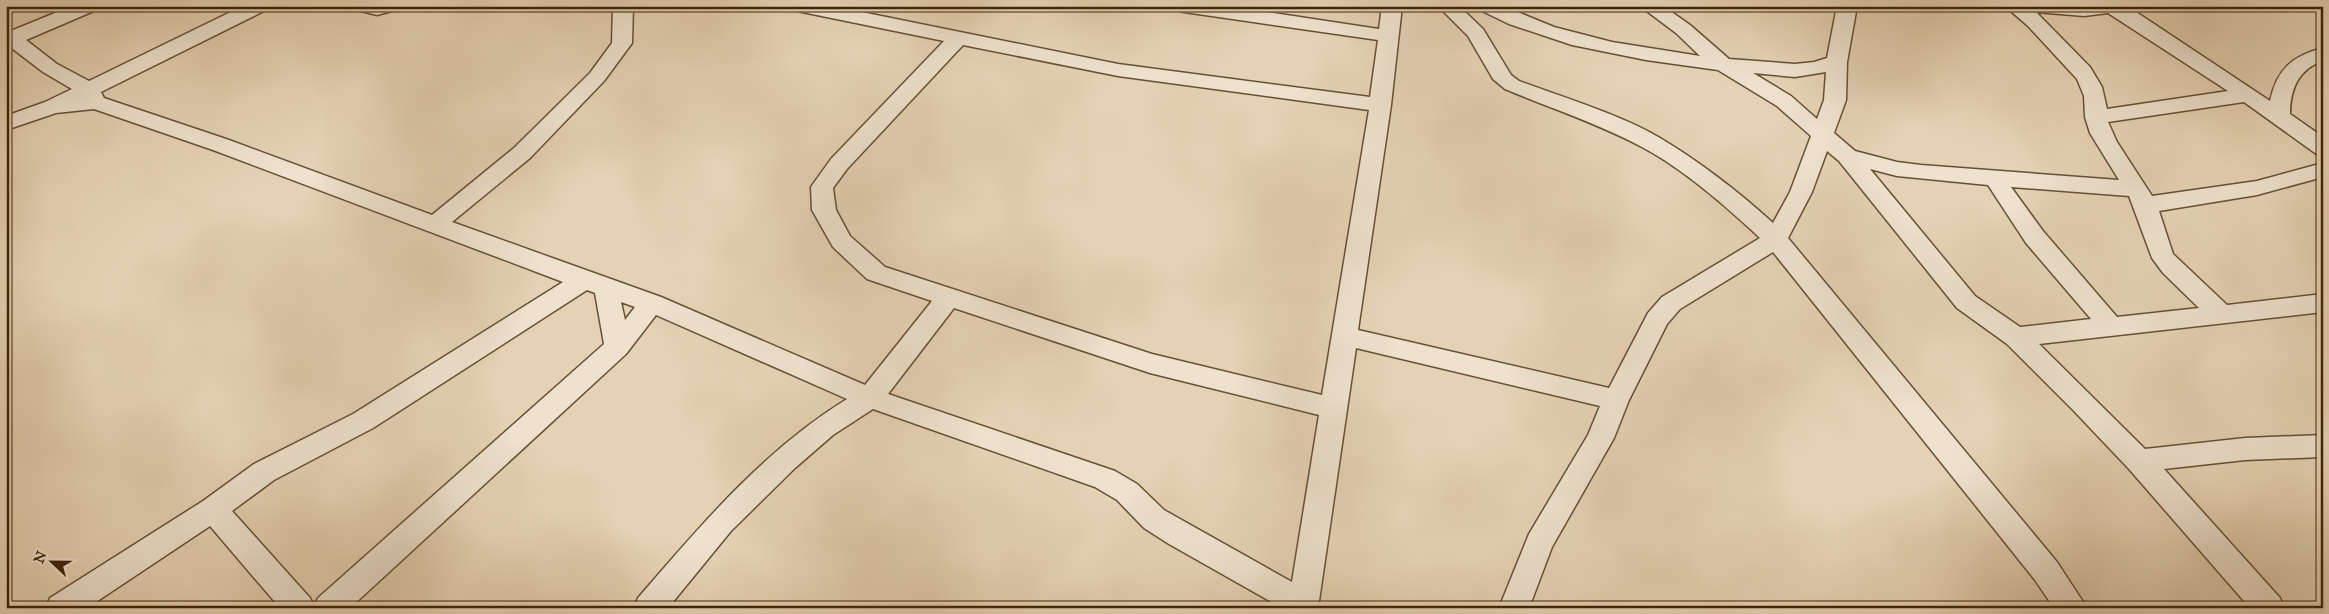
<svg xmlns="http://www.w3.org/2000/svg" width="2329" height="614" viewBox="0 0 2329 614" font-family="'IM FELL Great Primer',serif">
<rect width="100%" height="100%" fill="#e5d2b4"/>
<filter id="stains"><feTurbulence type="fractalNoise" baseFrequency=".004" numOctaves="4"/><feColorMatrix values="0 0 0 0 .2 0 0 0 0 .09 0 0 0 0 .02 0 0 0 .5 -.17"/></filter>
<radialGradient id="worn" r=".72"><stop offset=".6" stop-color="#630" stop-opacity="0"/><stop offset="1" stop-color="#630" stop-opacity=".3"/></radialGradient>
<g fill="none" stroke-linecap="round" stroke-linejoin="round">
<defs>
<g id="street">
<path d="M72,6h27l-3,4 -70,30 31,24 32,17 154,-75h26l-3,4 -165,82 3,6 125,42 203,75 82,-67 76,-75 22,-30 1,-37h20l-1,37 -28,38 -74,77 -78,64 209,75 204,88 67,-84 -65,-22 -34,-32 -21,-37 -1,-23 20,-28 113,-118 -142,-29 -7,-2 -3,-4h40l286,58 252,33 8,-57 -194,-28 -7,-2 -3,-4h52l153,23 3,-23h20l-11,99 -33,225 251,58 39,-75 14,-16 98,-59c-33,-31 -78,-70 -118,-91 -43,-23 -92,-39 -137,-58l-12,-10 -25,-43 -30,-30h21l24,23 28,46 8,6c45,17 100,33 141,57 40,24 79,54 113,85l17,-31 21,-56 -34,-30 -59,-36 -72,-10 -74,-15 -63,-21 -29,-14 -3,-4h26l51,21 58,15 88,14 -24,-23 -36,-27h23l27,19 39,34 66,5 19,-2 13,-4 10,-52h20l-10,56 -1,38 -12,33 21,18 42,11 24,3 198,15 -29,-47 -5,-16 -1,-21 -7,-17 -49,-53 -23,-20h122l143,95c7,-32 22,-45 53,-53v13c-25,8 -33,29 -33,53l33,23v18l-8,-2 -71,-51 -136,20 9,20 35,54 105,-15 66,-18v14l-66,18 -98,16 14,43 54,51 96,-11v18l-284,32 106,105 100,-11 78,-3v22l-78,3 -81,9 116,129 4,10h-34l-121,-139 -55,-58 -67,-67 -50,-36 -118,-147 -12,-10 -15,41 -24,46 269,324 30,46h-33l-19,-28 -262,-328 -93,57 -13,15 -38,76 -15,38 -62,109 -23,61h-30l30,-74 59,-99 12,-29 -244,-58 -38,260h-36l-113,-64 -25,-16 -27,-28 -22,-13 -222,-78 -40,26 -38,33 -64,63 -63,77h-34l4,-10c63,-73 126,-148 209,-199l-191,-84 -30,39 -276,254h-70l-70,-82 -123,82h-41l4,-10 153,-97 51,-37 99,-50 210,-132 -350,-132 -119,-41 -38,4 -50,17v-14l39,-14 27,-13 -29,-17 -34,-26 -3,1v-14zM2036,12l48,4 24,-3 120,78 -121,18 -5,-22 -12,-20zM963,45l155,31 251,34 -47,285 -170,-41 -267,-87 -35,-31 -14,-26 -3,-22 14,-19zM1826,72l-2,28 -7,19 -26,-23 -38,-23 42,4zM1870,169l27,7 91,9 38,58 65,76 -71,8 -45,-31zM2011,187l118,9 23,62 11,15 36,35 -82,9 -74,-86zM587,290l8,3 9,51 -286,254 -4,9 -4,-9 -78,-87 42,-31 99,-52zM621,302l14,5 -10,13zM954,308l196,65 169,42 -27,167 -128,-72 -27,-26 -22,-13 -227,-77z"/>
<path d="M354,6h45l-3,4 -19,5 -20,-5z"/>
</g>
</defs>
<use href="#street" stroke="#665034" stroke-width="3"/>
<use href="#street" fill="#eee2ce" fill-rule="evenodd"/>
</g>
<rect width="2329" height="614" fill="none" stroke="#e5d2b4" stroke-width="25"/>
<rect x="8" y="8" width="2314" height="599" fill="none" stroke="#3c2509" stroke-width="2.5"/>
<rect x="12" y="12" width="2304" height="589" fill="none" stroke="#3c2509"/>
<g transform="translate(52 562) rotate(292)" stroke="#eee2ce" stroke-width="4" paint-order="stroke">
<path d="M0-4L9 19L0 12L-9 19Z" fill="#3c2509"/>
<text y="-8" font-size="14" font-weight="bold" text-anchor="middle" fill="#3c2509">N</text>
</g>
<rect width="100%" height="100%" filter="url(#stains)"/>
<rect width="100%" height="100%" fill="url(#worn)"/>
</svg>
